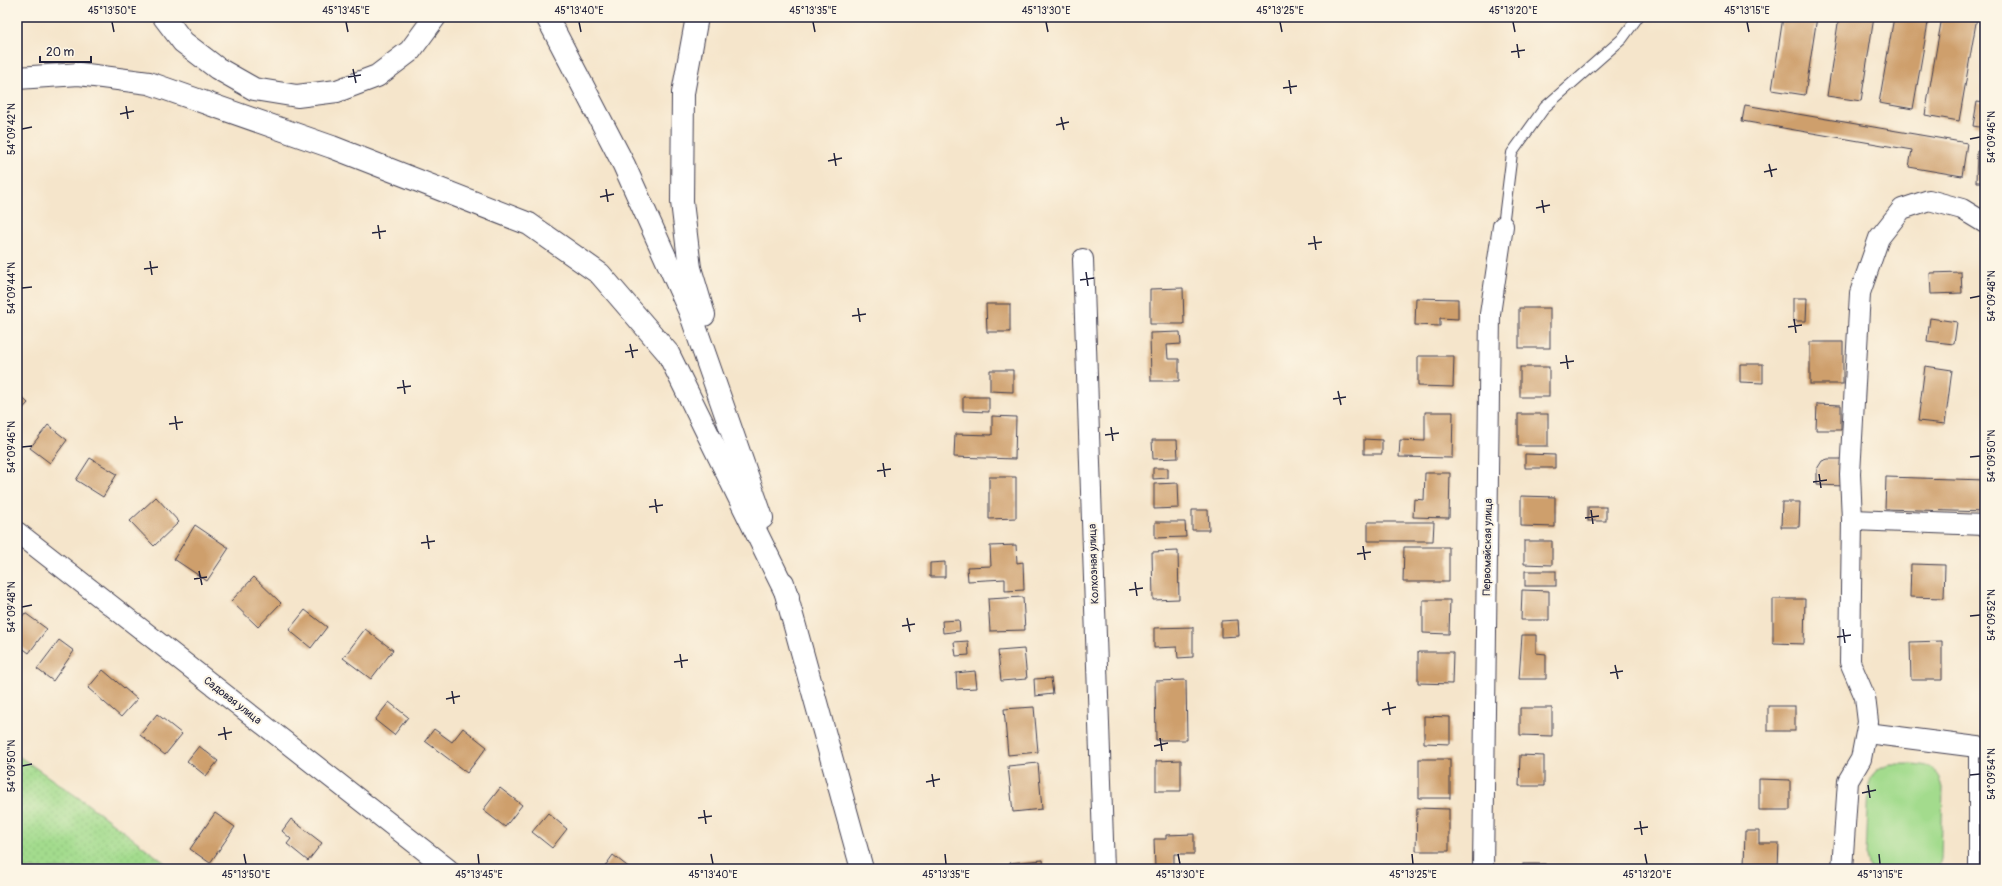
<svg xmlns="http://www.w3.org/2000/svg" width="2002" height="886" viewBox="0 0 2002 886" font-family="Pangolin,sans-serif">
<defs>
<pattern id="grass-dots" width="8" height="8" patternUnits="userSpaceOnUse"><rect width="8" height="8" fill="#a3db8d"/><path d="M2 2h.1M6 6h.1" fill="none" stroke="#8cbc7b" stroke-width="1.8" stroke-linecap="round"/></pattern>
</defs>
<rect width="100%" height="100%" fill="#fcf5e5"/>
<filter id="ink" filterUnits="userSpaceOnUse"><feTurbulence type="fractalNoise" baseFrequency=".025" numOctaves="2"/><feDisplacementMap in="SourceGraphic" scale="8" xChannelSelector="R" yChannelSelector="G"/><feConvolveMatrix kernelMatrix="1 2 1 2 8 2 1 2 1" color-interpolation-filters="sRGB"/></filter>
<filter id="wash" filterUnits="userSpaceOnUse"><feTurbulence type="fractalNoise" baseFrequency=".012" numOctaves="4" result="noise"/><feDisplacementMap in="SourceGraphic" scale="16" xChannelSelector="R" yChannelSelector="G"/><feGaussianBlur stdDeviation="0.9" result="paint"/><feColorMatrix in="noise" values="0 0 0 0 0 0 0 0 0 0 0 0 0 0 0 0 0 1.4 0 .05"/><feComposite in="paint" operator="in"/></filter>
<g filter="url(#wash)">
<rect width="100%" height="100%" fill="#f5e5cb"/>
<path fill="url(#grass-dots)" stroke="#627e64" d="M17,755l69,48 87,66h-156z"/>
<path fill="#a3db8d" stroke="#627e64" d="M1891,764c23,1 46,-5 52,23l-2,72 -3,10 -69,-1 -3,-11 3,-72c3,-13 9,-18 22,-21z"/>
<g id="blocks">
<g fill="#ce9f6c">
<path d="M1783,17h34l-12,78 -33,-5z"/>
<path d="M1839,17h35l-13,84 -34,-5z"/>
<path d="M1894,17h35l-16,92 -34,-6z"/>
<path d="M1942,17h35l-18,104 -34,-6z"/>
<path d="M1977,102l8,1v25l-12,-2z"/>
<path d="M1745,105l222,38 -5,33 -53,-9 3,-17 -170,-29z"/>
<path d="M1977,151l8,1v30h-9z"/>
<path d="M1961,272l1,21 -31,1 -1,-21z"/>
<path d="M1183,288l1,36h-34v-35z"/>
<path d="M1416,298l42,1v20l-18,-1v8l-25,-1z"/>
<path d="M1793,298h14l-1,23h-13z"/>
<path d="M986,304h24v28h-23z"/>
<rect x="1519" y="308" width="31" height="40"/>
<path d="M1930,318l27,4 -3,22 -27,-3z"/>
<path d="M1180,332l1,12 -14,1 1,14h11v22h-28l-1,-48z"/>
<rect x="1810" y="342" width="33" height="42"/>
<path d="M1418,356h36l-1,31 -35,-1z"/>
<path d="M1740,364h23v19l-23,-1z"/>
<path d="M1925,366l27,4 -7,54 -27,-3z"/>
<rect x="1520" y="367" width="29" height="30"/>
<path d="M990,370h23v22l-23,-1z"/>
<path d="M17,393l11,10 -11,12z"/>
<path d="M963,397h26v15l-26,-1z"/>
<path d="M1817,404l24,1v25h-25z"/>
<path d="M1425,412h28l-1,46 -53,-1 1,-17 25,1z"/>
<rect x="1518" y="414" width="30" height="32"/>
<path d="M992,416l24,1 -1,42 -61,-2 1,-23 37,1z"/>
<path d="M48,425l19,15 -17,23 -20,-15z"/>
<path d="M1364,439l18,1v14h-18z"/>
<path d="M1152,440h25l1,18 -25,1z"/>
<path d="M1525,454l30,1v13h-30z"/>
<path d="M90,458l27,16 -14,23 -27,-17z"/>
<path d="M1828,459h17v27l-28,-1v-16l5,-8z"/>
<path d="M1153,468h15v10l-15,1z"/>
<path d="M1425,473h25l-1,45 -36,-1 1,-18 10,1z"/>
<path d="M989,477h27v41l-27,1z"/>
<path d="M1886,477l99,3v32l-100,-3z"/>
<path d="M1178,483l1,25 -25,1v-25z"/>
<path d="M1521,496l34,1v30l-34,-1z"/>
<path d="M156,497l23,25 -25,24 -24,-25z"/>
<path d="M1782,502h18l-1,25h-18z"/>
<rect x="1588" y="507" width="18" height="14"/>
<path d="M1192,510h16l1,20h-17z"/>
<path d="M1155,522h30l1,15 -31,1z"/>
<path d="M1368,522h66l-1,19h-65z"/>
<path d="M195,525l34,23 -22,33 -33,-22z"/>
<path d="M1524,541h28v24l-28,-1z"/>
<path d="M1016,545l1,18 6,-1 1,28 -19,1v-12l-37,2 -1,-14 24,-1 -1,-20z"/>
<path d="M1404,547h45v35h-46z"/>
<path d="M1178,551l1,48 -26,1 -1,-48z"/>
<path d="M945,562v15h-15v-14z"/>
<path d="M1911,564l34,1 -1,33 -34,-1z"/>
<rect x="1525" y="571" width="31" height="15"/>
<path d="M254,577l27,26 -23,24 -27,-26z"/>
<path d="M1522,590l27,1v29h-28z"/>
<path d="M1023,597l2,33 -35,1 -2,-32z"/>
<path d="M1773,599h32l-1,45 -31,-1z"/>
<path d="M1423,600h27l-1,34 -26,-1z"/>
<path d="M305,610l22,17 -16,21 -22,-18z"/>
<path d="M25,613l22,16 -18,24 -12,-9v-21z"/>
<path d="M959,620l1,11 -17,2 -1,-12z"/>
<path d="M1238,620l1,16 -18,1v-16z"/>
<path d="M1193,627v30l-15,1 -1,-11 -23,1v-20z"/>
<path d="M365,629l28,21 -22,29 -28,-21z"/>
<path d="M1522,635h14v18l10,1v25h-27z"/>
<path d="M59,640l15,11 -21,30 -16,-12z"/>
<path d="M968,641l1,14 -13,1 -2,-14z"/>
<path d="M1942,641v39h-31l-1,-38z"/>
<path d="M1024,649l3,30 -26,2 -3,-30z"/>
<path d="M1418,652h35l-1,32 -34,-1z"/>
<path d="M103,670l34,29 -16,18 -33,-29z"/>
<path d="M975,671l2,17 -20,1 -1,-16z"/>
<path d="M1051,678l2,16 -18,2 -1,-17z"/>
<path d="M1186,680l1,60h-31l-1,-59z"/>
<path d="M389,702l19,15 -14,18 -19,-15z"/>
<rect x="1768" y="706" width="27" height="25"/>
<path d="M1034,707l4,45 -30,3 -4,-46z"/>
<path d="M1520,708h32v28l-32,-1z"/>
<path d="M157,714l25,20 -17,21 -25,-20z"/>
<path d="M1424,716l26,1v27l-26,-1z"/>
<path d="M463,728l24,19 -20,26 -42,-32 9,-12 18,13z"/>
<path d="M199,746l19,15 -12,15 -19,-15z"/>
<path d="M1520,755l24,1v30h-25z"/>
<rect x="1419" y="759" width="31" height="39"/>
<path d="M1181,760v31h-25v-30z"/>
<path d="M1038,763l4,46 -29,3 -5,-46z"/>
<path d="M1759,779l31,1v30h-31z"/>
<path d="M500,788l22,17 -17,22 -22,-17z"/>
<path d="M1417,808l32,1v42h-33z"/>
<path d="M215,813l20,14 -25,36 -20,-14z"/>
<path d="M548,813l19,16 -15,19 -20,-16z"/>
<path d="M291,819l31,24 -14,18 -21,-17 4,-5 -9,-8z"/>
<path d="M1745,831h14v12h20l-1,24h-34z"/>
<path d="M1194,834v20h-20v13l-19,1 -1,-29h12v-4z"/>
<path d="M613,855l18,14h-28z"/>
<path d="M1043,860l1,9h-42l8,-2 -1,-4z"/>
<rect x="1523" y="864" width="22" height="5"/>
</g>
</g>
</g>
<g filter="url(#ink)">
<use href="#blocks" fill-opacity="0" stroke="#423f51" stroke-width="1"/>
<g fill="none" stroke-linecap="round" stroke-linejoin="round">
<defs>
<g id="service">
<path d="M1503,226l9,-73 33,-46 77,-68 16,-22"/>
<path d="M1974,869v-122"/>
</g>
<g id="minor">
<path d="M1083,259l21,610"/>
<path d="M1852,520l133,5"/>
<path d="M17,532l431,337"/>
<path d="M1867,733l118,15"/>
<path d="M1483,869l7,-555 13,-88"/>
<path d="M1842,869l6,-88 13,-22 7,-37 -3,-25 -15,-35 2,-142 -2,-46 10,-181 19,-55 23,-29 27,-9 33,9 23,14"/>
</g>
<g id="primary">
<path d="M164,17l19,25 34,26 37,21 43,7 40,-5 40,-15 33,-25 25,-34"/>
<path d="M547,17l77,148 66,147 72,206"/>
<path d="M697,17l-14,76 -1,109 8,66 14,47"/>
<path d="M17,78l62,-4 70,9 183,64 197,77 71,50 68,79 120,244"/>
<path d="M783,583l79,286"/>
</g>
</defs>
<use href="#service" stroke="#423f51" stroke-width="12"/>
<use href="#minor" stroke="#423f51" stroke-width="22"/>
<use href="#primary" stroke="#423f51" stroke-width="24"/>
<use href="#service" stroke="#fff" stroke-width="10"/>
<use href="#minor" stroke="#fff" stroke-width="20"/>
<use href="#primary" stroke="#fff" stroke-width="22"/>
</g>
</g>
<path fill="none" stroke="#22223b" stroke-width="1.5" d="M112,22l2,10M346,22l2,10M579,22l2,10M813,22l2,10M1046,22l2,10M1280,22l2,10M1513,22l2,10M1747,22l2,10M1517,44l2,14M1511,52l14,-2M353,69l3,14M348,77l13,-2M1289,80l2,14M1283,88l14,-2M126,106l2,13M120,114l14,-3M1061,117l3,13M1056,125l13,-3M22,129l10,-2M1970,139l10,-2M834,153l2,13M828,161l14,-3M1769,164l3,13M1764,172l13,-3M606,189l2,13M600,197l14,-3M1542,200l2,13M1536,208l14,-3M378,225l2,14M372,233l14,-2M1314,236l2,14M1308,244l14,-2M150,261l2,14M144,269l14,-2M1086,272l2,14M1080,280l14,-2M22,288l10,-1M1970,298l10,-2M858,308l2,14M852,316l14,-2M1794,319l2,14M1788,327l14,-2M630,344l3,14M625,352l13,-2M1566,355l2,14M1560,363l14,-2M403,380l2,14M397,388l14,-2M1338,391l3,14M1333,399l13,-2M175,416l2,14M169,424l14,-2M1111,427l2,14M1105,435l14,-2M22,447l10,-1M1970,457l10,-1M883,463l2,14M877,471l14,-2M1819,474l2,14M1813,482l14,-2M655,499l2,14M649,507l14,-2M1591,510l2,14M1585,518l14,-2M427,535l2,14M421,543l14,-2M1363,546l2,14M1357,554l14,-2M199,571l3,14M194,579l13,-2M1135,582l2,14M1129,590l14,-2M22,607l10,-2M1970,616l10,-1M907,618l3,14M902,626l13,-2M1843,629l2,14M1837,637l14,-2M680,654l2,14M674,662l14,-2M1615,665l3,14M1610,673l13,-2M452,691l2,13M446,699l14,-3M1388,702l2,13M1382,710l14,-3M224,727l2,13M218,735l14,-3M1160,738l2,13M1154,746l14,-3M22,766l10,-2M932,774l2,13M1970,775l10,-1M926,782l14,-3M1868,785l2,13M1862,793l14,-3M704,810l2,14M698,818l14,-2M1640,821l2,14M1634,829l14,-2M244,854l2,10M478,854l1,10M711,854l2,10M945,854l1,10M1178,854l2,10M1412,854l1,10M1645,854l2,10M1879,854l1,10"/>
<g text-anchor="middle" stroke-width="4" stroke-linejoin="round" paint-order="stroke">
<g font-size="11" fill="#22223b" stroke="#fcf5e5">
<text transform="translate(1487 547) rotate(-89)" y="4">Первомайская улица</text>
<text transform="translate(1093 564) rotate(-92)" y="4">Колхозная улица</text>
<text transform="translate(233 700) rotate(38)" y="4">Садовая улица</text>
</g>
</g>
<rect width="2002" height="886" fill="none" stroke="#fcf5e5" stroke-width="44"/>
<path d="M40 56v6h51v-6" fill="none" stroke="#22223b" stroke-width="2"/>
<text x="46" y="56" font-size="12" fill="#22223b" stroke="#fcf5e5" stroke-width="3" paint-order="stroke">20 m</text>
<rect x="22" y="22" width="1958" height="842" fill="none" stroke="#22223b" stroke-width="1.5"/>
<g font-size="10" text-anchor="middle" fill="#22223b">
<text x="112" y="14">45°13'50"E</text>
<text x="346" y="14">45°13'45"E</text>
<text x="579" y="14">45°13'40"E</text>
<text x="813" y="14">45°13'35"E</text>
<text x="1046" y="14">45°13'30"E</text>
<text x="1280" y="14">45°13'25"E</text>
<text x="1513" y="14">45°13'20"E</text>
<text x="1747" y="14">45°13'15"E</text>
<text transform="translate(11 129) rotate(-90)" y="4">54°09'42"N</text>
<text transform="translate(1991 137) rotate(-90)" y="4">54°09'46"N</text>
<text transform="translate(11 288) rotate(-90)" y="4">54°09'44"N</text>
<text transform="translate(1991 296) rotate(-90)" y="4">54°09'48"N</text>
<text transform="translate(11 447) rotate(-90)" y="4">54°09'46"N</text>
<text transform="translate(1991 456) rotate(-90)" y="4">54°09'50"N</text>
<text transform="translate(11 607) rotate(-90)" y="4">54°09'48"N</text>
<text transform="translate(1991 615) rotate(-90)" y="4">54°09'52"N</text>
<text transform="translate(11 766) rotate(-90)" y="4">54°09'50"N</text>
<text transform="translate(1991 774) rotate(-90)" y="4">54°09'54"N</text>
<text x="246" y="878">45°13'50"E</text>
<text x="479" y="878">45°13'45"E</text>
<text x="713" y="878">45°13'40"E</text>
<text x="946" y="878">45°13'35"E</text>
<text x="1180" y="878">45°13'30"E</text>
<text x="1413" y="878">45°13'25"E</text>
<text x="1647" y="878">45°13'20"E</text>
<text x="1880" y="878">45°13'15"E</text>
</g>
</svg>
